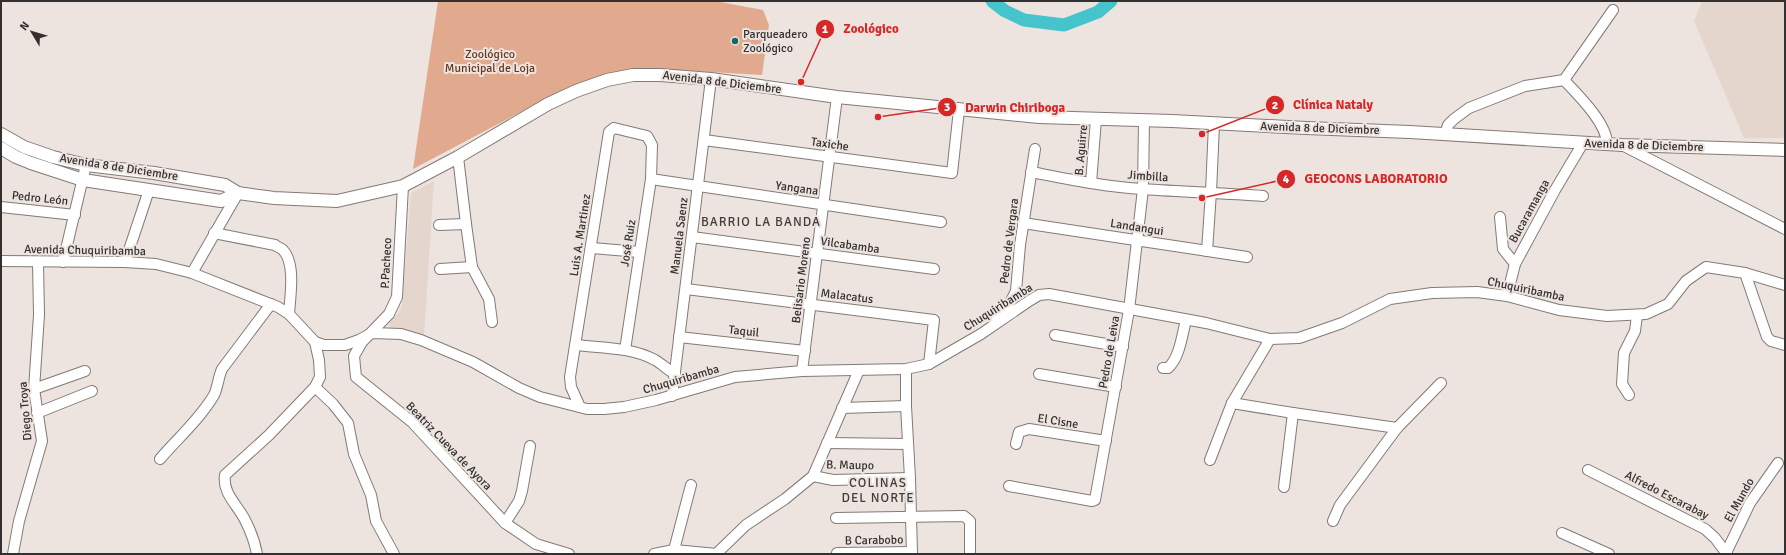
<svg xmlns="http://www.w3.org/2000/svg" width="1786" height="555" viewBox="0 0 1786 555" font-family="Signika,sans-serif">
<rect width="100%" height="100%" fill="#ede4e0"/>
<g fill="#e4d5cd">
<path d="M1702,1h83v137h-41l-50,-117z"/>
<path d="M434,181l-10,155 -26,-5 -8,-3 -1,-4 2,-4 7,-6 4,-8 9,-113z"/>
</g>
<path fill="#e1aa8f" d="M438,1h277l48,9 6,15 -7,50 -120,-7 -33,6 -43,14 -153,81z"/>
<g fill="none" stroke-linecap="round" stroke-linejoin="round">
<path stroke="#46c4cc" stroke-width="13" d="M992,1l13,10 19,9 40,5 34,-13 13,-11"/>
<defs>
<g id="minor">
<path d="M1564,80c14,15 43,43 43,64"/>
<path d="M1445,134l3,-9 6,-6 15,-11 56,-22 39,-6 49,-70"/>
<path d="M704,140l248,33 7,-63"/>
<path d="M1622,145l163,84"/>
<path d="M458,157l8,67 6,43 17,32 3,23"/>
<path d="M1031,172c37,7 75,15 112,17 40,3 80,4 120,7"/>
<path d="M651,179l290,43"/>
<path d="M1091,183l5,-64"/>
<path d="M403,186l-6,111 -8,17 -27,28 -8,14 2,21 56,45 93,101 31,21 33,10"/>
<path d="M1,207l74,8"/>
<path d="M1500,217l3,32 12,15"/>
<path d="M1023,223l224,34"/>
<path d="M439,225l27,-1"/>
<path d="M214,233l61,12c2,2 6,3 8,5 13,14 7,47 6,64"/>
<path d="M692,237l242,32"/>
<path d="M592,248l47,4"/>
<path d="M1207,251l4,-59 3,-68"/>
<path d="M1,261l124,1 31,2 36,9 86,34 11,7 26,28 9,3h21l14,-5 13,-7 29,1 20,6 52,22 46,26 21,9 47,12h17l20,-2 32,-7 79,-23 67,-6 104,-2 23,-5 52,-30 48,-33 10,-6 10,-1 157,29 64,16 29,-1 43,-15 48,-24 42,-6 45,-1 30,4 52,14 48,6 39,-2 22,-10 18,-23 20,-14 39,6 40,12"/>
<path d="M63,262l23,-97"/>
<path d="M125,262l24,-72"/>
<path d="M440,269l32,-2"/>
<path d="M192,273l46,-80"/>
<path d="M1745,273l22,64 4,4 14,4"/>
<path d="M686,289l248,31 -5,44"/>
<path d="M1507,296l8,-32 40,-74 28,-47"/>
<path d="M996,320l15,-19 5,-10 4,-46 15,-96"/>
<path d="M1055,335l68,12"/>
<path d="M679,337l126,14"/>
<path d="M576,345c25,3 55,2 79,15 7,4 13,10 20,14"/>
<path d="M1163,368h5c12,-11 14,-33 18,-48"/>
<path d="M906,369v37l4,72 2,76"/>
<path d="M802,371l35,-274"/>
<path d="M1039,374l77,13"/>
<path d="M315,387l18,17 15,19 6,31 17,41 5,26 18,33"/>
<path d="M34,389l51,-18"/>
<path d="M1629,395l-7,-11 2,-31 11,-22 2,-16"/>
<path d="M672,396l39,-317"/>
<path d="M1232,403l61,10"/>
<path d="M580,407l-9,-20 -1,-10 39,-245 5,-4 33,8 5,9 -1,34 -26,171"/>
<path d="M842,408l64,-2"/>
<path d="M37,413l55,-22"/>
<path d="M827,443l81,1"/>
<path d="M1016,444l3,-12 10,-3 77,12"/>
<path d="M160,459c17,-20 40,-40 54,-64 4,-8 4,-17 8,-26l49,-65"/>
<path d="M1210,460l22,-57 38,-64"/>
<path d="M1588,470l117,59 10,9 12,16"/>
<path d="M813,476l20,4 77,-2"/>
<path d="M1009,486l83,15 3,-1 34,-190 14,-121 1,-69"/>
<path d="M1284,487l9,-74 104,15 44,-45"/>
<path d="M836,518l128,-2 6,5v33"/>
<path d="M1333,521l7,-16 57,-77"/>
<path d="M505,523l14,-22 3,-10 8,-45"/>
<path d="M1562,533l47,21"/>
<path d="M674,550l17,-65"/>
<path d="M717,553l29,-28 39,-26 28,-23 46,-106"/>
<path d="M837,553l75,-1"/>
<path d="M1726,553l24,-50 28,-40"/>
<path d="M13,554l6,-33 23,-80 -8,-52 5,-74 -1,-53"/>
<path d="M257,554c-2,-11 -6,-22 -11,-32 -7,-16 -24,-28 -21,-47l44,-40 46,-48 5,-10 -1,-17 -4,-18"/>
<path d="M654,554l20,-4 43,4"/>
</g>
<g id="major">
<path d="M1,134l23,13 29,10 33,8 68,8 71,12 13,8 36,5 63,3 66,-15 55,-29 90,-53 28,-13 31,-11 26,-5h27l51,4 126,18 202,20 133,4 134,7 104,4 212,13 163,5"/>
<path d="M1,148l15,9 15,6 52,17 138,21 17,-8"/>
</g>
</defs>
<use href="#minor" stroke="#827a77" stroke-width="12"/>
<use href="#major" stroke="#827a77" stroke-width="14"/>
<use href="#minor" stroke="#fff" stroke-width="10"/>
<use href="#major" stroke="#fff" stroke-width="12"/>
</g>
<circle fill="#18666b" stroke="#ede4e0" stroke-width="1.5" cx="735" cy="41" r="4"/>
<g text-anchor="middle" stroke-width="4" stroke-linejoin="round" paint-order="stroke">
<g font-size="12" fill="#33302f" stroke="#ede4e0" text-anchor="start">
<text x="743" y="38">Parqueadero<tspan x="743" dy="14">Zoológico</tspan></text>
</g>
<g font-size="12" fill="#693619" stroke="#ede4e0">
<text x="490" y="58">Zoológico<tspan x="490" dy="14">Municipal de Loja</tspan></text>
</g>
<g font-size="12" fill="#33302f" stroke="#ede4e0">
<text transform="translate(722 82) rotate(7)" y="4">Avenida 8 de Diciembre</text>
<text transform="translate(1320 128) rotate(2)" y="4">Avenida 8 de Diciembre</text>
<text transform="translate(830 144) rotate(8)" y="4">Taxiche</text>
<text transform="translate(1644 145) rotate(2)" y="4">Avenida 8 de Diciembre</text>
<text transform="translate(1081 150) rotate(-85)" y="4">B. Aguirre</text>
<text transform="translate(119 167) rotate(9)" y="4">Avenida 8 de Diciembre</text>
<text transform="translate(1148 176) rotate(4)" y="4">Jimbilla</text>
<text transform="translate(797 188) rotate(8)" y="4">Yangana</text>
<text transform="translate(40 198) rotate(6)" y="4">Pedro León</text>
<text transform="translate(1529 211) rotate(-61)" y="4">Bucaramanga</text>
<text transform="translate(1137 227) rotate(9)" y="4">Landangui</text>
<text transform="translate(580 235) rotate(-81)" y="4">Luis A. Martinez</text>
<text transform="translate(679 236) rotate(-83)" y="4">Manuela Saenz</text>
<text transform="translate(1009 241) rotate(-83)" y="4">Pedro de Vergara</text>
<text transform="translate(628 243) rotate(-81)" y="4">José Ruiz</text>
<text transform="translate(850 245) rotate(8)" y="4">Vilcabamba</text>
<text transform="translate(85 250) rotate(1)" y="4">Avenida Chuquiribamba</text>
<text transform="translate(386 263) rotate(-87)" y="4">P.Pacheco</text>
<text transform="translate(801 280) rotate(-83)" y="4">Belisario Moreno</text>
<text transform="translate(1526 289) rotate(12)" y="4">Chuquiribamba</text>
<text transform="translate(847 296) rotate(7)" y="4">Malacatus</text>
<text transform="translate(998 307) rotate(-32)" y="4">Chuquiribamba</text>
<text transform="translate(744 331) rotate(6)" y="4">Taquil</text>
<text transform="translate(1109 352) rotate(-80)" y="4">Pedro de Leiva</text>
<text transform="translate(681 379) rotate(-16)" y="4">Chuquiribamba</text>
<text transform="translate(25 411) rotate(-95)" y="4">Diego Troya</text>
<text transform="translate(1058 421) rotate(9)" y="4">El Cisne</text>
<text transform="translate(449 446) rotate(46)" y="4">Beatriz Cueva de Ayora</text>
<text transform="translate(850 465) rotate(1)" y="4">B. Maupo</text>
<text transform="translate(1667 495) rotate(27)" y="4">Alfredo Escarabay</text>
<text transform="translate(1739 500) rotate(-61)" y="4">El Mundo</text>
<text transform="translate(874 540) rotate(-1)" y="4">B Carabobo</text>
</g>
<g font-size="13" letter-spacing="1" fill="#443e3b" stroke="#ede4e0">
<text x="761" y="226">BARRIO LA BANDA</text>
<text x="878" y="487">COLINAS<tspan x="878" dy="15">DEL NORTE</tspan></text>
</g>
</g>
<path fill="none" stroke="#d62828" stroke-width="1.5" d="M801 82L825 29M1202 134L1275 105M878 117L947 107M1202 198L1286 179"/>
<g fill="#d62828" stroke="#ede4e0" stroke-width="1.5">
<circle cx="801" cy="82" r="4"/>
<circle cx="1202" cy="134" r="4"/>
<circle cx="878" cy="117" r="4"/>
<circle cx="1202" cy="198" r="4"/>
<circle cx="825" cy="29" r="10"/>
<circle cx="1275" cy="105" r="10"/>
<circle cx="947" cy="107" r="10"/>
<circle cx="1286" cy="179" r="10"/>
</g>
<g font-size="12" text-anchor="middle" font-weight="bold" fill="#fff">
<text x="825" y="33">1</text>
<text x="1275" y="109">2</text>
<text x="947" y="111">3</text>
<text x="1286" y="183">4</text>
</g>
<g font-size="13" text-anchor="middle" font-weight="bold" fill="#d62828" stroke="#ede4e0" stroke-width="4" stroke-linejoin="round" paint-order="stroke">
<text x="871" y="33">Zoológico</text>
<text x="1333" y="109">Clínica Nataly</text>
<text x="1015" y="112">Darwin Chiriboga</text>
<text x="1376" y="183">GEOCONS LABORATORIO</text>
</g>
<rect width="1786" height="555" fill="none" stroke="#33302f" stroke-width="4"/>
<g transform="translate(32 32) rotate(308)" stroke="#ede4e0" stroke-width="3" paint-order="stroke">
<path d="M0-3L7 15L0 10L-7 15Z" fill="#33302f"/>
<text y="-6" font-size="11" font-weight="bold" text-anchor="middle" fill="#33302f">N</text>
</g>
</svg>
